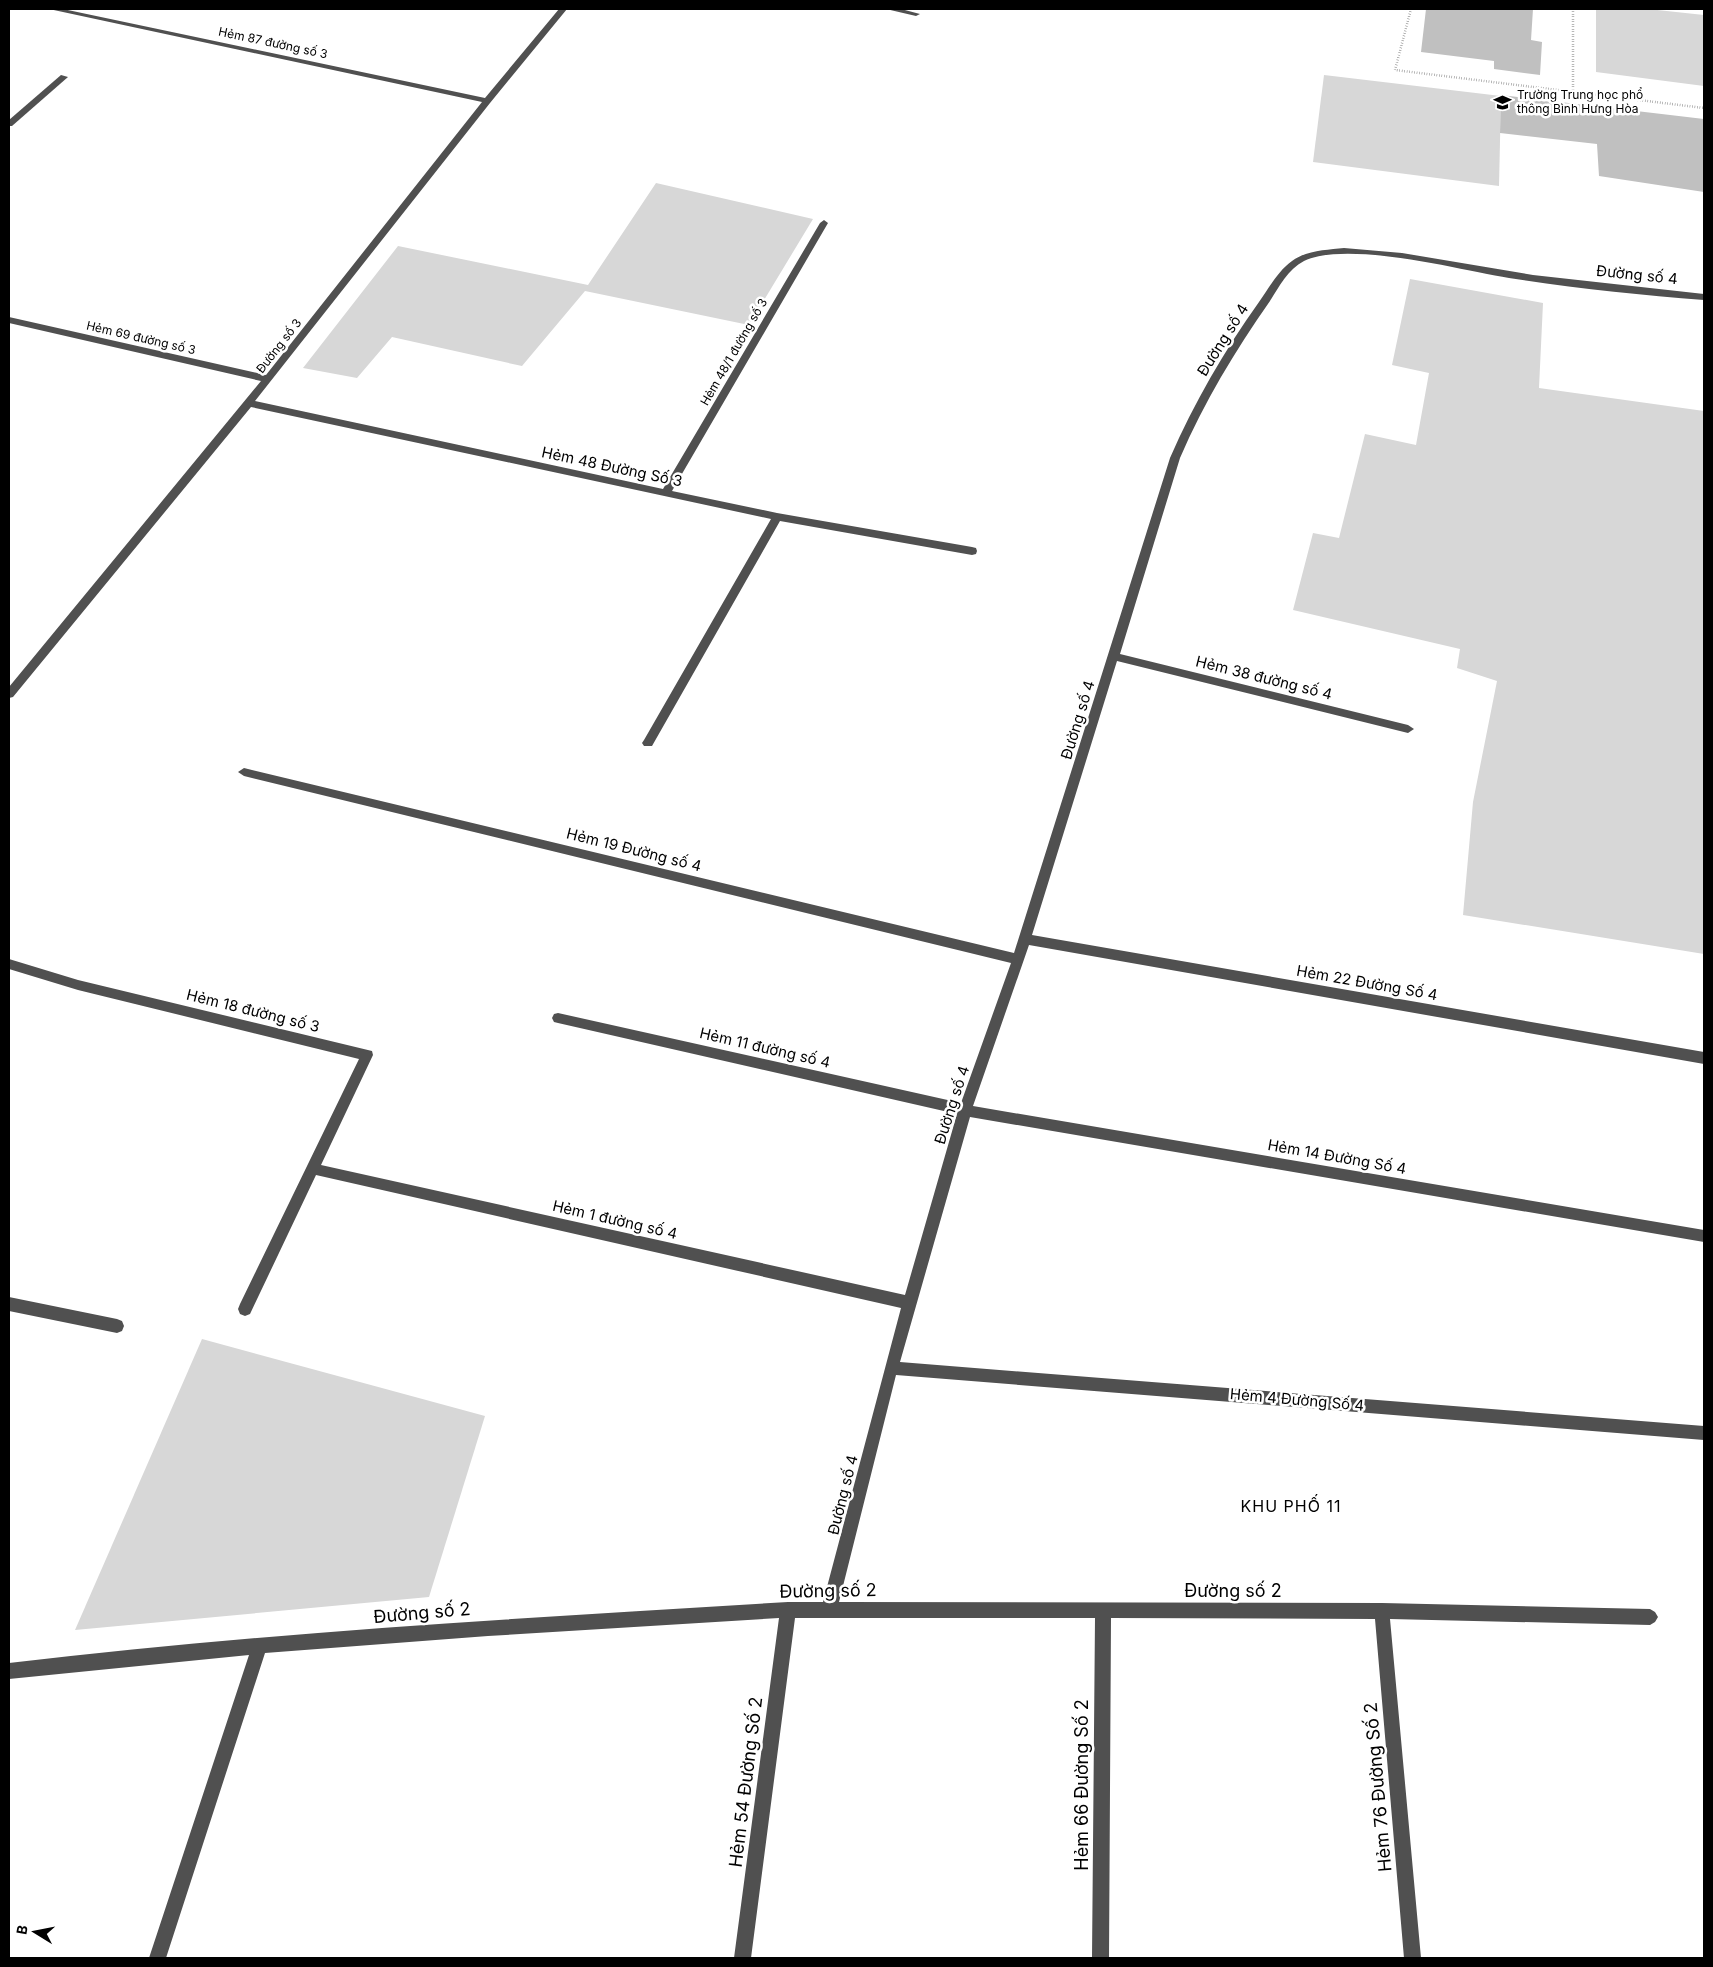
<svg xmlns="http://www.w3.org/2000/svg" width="1713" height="1967" viewBox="0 0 1713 1967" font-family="Inter,sans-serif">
<rect width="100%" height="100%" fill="#fff"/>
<g fill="#d7d7d7">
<path d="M1596,9h52l56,6v71l-108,-14z"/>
<path d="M1324,75l177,21 -2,90 -186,-24z"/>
<path d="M656,183l157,36 -64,106 -164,-34 -63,75 -130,-29 -35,41 -54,-10 95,-122 190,39z"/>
<path d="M1410,279l133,24 -4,85 165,23v543l-241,-39 10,-113 24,-121 -40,-13 3,-19 -167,-39 20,-77 26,5 26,-104 51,11 13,-72 -37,-8z"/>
<path d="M202,1339l283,77 -56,181 -354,33z"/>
</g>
<g fill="#c0c0c0">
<path d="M1426,9h107l-2,31 11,2 -2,33 -46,-6v-8l-73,-9z"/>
<path d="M1501,95l203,24v73l-105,-16 -2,-32 -97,-11z"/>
</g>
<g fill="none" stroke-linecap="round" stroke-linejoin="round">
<g stroke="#727272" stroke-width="2.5" stroke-dasharray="0.5 2" stroke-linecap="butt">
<path d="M1411,9l-16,61 309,38"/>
<path d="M1573,9v83"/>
</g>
<g fill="#505050" fill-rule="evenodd">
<path d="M49,9h14l422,89 74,-89h8l-77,94 -235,298 408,88 157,-266 4,-3 4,3 -156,268 105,22 195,34 4,1 1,3 -1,3 -4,1 -192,-34 -128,225h-8l-2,-3 2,-3 127,-221 -520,-112 -238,290 -4,1v-11l252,-306 -252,-58v-6l257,58 216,-273z"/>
<path d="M886,9h15l19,5 -4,2z"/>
<path d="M61,75l7,2 -56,49h-3v-6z"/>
<path d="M1344,248l58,5 131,22 171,19v6c-65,-5 -131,-12 -195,-22 -49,-8 -161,-38 -205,-17 -16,8 -25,26 -34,40 -35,50 -66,101 -90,157l-60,196 288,71 6,4 -6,4 -291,-72 -85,274 672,117v12l-675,-119 -56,161 731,124v12l-734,-125 -70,245 804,64v14l-808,-65 -57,227 543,1 268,6 5,3 3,5 -3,5 -5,3 -260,-6 31,339h-17l-29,-339 -264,-1 -2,340h-17l3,-340h-300l-44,340h-17l45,-340 -291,18 -223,17 -99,305h-17l100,-303 -240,24v-16c258,-31 519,-45 779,-61h35l78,-294 -585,-133 -66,139 -5,2 -5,-2 -2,-5 2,-5 119,-245 -281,-69 -69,-21v-10l69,21 294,71 1,4 -52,110 584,130 52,-181 -399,-91 -4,-1 -2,-4 2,-4 4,-1 403,90 50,-140 -767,-187 -6,-4 6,-4 770,185 156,-495c24,-55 54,-107 89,-156 10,-14 19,-31 33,-41 15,-11 35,-11 52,-13z"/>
<path d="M9,1297l108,22 5,2 2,5 -2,5 -5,2 -108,-22z"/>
</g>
</g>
<defs>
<symbol id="school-bare" viewBox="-9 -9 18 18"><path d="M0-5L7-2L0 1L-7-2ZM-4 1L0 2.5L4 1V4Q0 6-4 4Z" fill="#000" stroke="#fff" stroke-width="2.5" paint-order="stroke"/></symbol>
</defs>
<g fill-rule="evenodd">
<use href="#school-bare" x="1490" y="90" width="25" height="25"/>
</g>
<g text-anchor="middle" stroke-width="5" stroke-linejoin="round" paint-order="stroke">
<g font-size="12" fill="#000" stroke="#fff">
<text transform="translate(273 43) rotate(12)" y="4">Hẻm 87 đường số 3</text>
<text transform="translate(141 338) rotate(13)" y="4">Hẻm 69 đường số 3</text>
<text transform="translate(279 346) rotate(-52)" y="4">Đường số 3</text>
<text transform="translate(734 352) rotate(-60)" y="4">Hẻm 48/1 đường số 3</text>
</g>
<g font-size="12" fill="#000" stroke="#fff" text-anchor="start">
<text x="1517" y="99">Trường Trung học phổ<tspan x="1517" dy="14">thông Bình Hưng Hòa</tspan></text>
</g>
<g font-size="15" fill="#000" stroke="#fff">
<text transform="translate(1637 275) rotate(6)" y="5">Đường số 4</text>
<text transform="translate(1223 340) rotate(-58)" y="5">Đường số 4</text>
<text transform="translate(612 467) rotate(12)" y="5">Hẻm 48 Đường Số 3</text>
<text transform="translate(1264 678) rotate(14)" y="5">Hẻm 38 đường số 4</text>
<text transform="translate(1078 720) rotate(-73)" y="5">Đường số 4</text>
<text transform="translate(634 850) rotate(14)" y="5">Hẻm 19 Đường số 4</text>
<text transform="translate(1367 983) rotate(10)" y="5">Hẻm 22 Đường Số 4</text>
<text transform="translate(253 1011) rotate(14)" y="5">Hẻm 18 đường số 3</text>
<text transform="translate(765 1048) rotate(13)" y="5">Hẻm 11 đường số 4</text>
<text transform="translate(952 1105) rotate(-72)" y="5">Đường số 4</text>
<text transform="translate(1337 1157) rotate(10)" y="5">Hẻm 14 Đường Số 4</text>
<text transform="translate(615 1220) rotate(13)" y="5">Hẻm 1 đường số 4</text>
<text transform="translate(1297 1400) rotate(5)" y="5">Hẻm 4 Đường Số 4</text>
<text transform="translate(843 1495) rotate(-76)" y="5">Đường số 4</text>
</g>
<g font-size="16" letter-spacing="1" fill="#000" stroke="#fff">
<text x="1291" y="1512">KHU PHỐ 11</text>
</g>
<g font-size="18" fill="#000" stroke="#fff">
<text transform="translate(828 1591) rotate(-1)" y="6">Đường số 2</text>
<text x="1233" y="1597">Đường số 2</text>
<text transform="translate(422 1613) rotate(-5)" y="6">Đường số 2</text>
<text transform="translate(746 1782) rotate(-83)" y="6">Hẻm 54 Đường Số 2</text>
<text transform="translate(1082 1785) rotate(-90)" y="6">Hẻm 66 Đường Số 2</text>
<text transform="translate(1378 1787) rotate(-95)" y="6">Hẻm 76 Đường Số 2</text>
</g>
</g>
<rect width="1713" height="1967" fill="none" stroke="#000000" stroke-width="20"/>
<g transform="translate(35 1932) rotate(280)" stroke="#ffffff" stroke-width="4" paint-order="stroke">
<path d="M0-4L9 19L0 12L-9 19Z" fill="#000000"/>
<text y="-8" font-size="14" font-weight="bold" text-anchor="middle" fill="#000000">B</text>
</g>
</svg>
